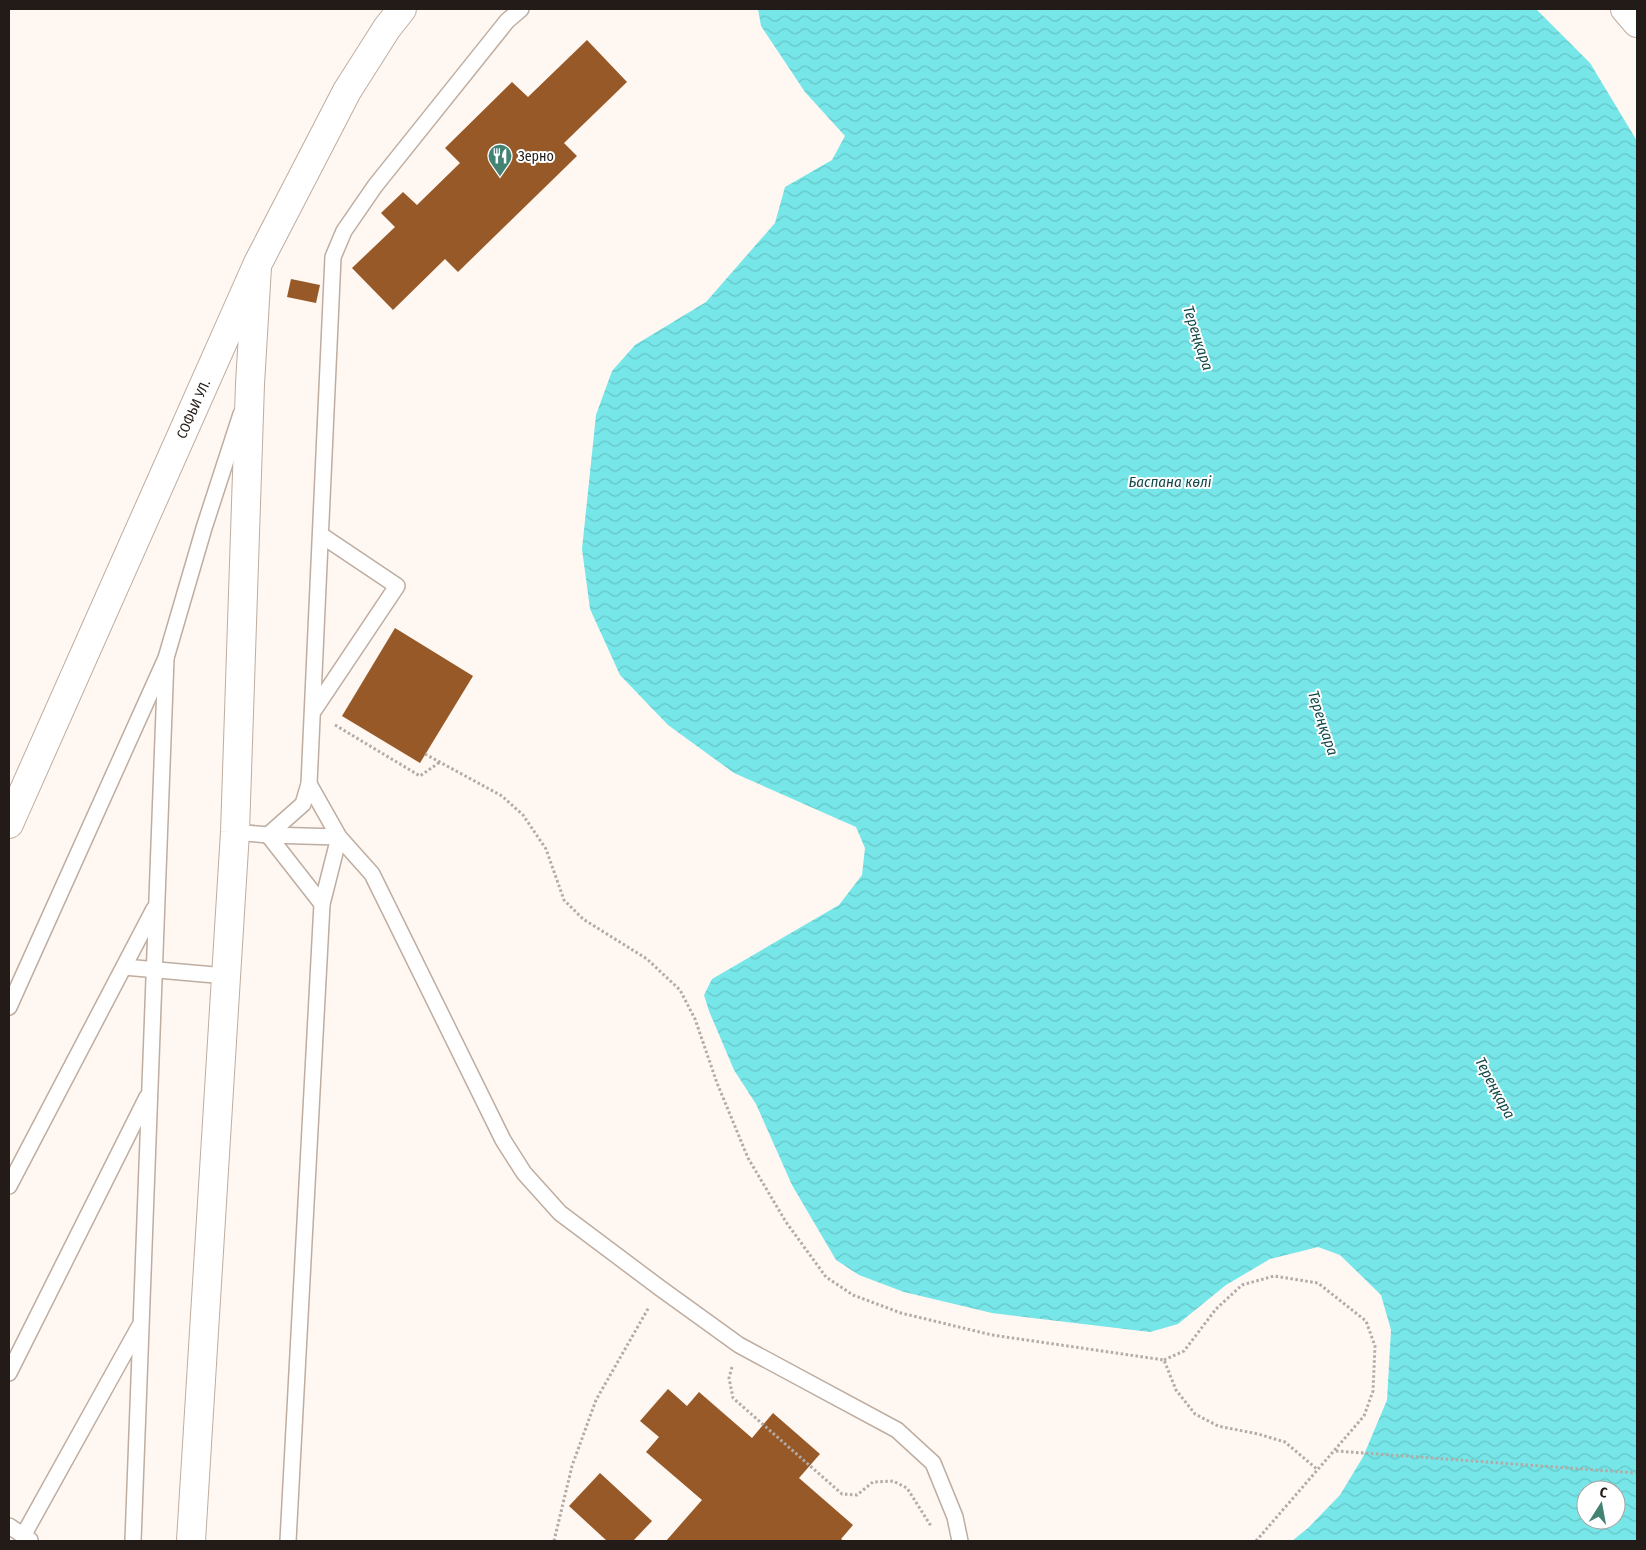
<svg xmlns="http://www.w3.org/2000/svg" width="1646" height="1550" viewBox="0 0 1646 1550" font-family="'Fira Sans Condensed',sans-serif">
<defs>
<pattern id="water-waves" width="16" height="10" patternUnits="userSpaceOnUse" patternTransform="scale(1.25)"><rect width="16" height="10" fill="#76e6e9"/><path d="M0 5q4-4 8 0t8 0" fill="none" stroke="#66c5c7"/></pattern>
</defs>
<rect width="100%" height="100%" fill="#fef7f2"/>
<path fill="url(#water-waves)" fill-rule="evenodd" d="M758,9h778l54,54 47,78v1400h-345l16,-13 32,-33 23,-38 24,-57 4,-70 -10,-35 -41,-40 -22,-8 -48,12 -44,26 -48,39 -28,8 -158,-19 -88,-21 -45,-17 -23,-15 -44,-75 -36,-81 -22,-34 -25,-59 -5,-16 8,-16 127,-74 23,-30 3,-27 -9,-21 -122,-54 -66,-48 -48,-50 -30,-66 -8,-60 14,-134 16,-44 23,-26 71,-43 69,-79 10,-36 47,-27 13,-24 -40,-44 -44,-66zM1586,1490h30v30h-30z"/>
<g fill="#965927">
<path d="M587,40l40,42 -63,61 13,13 -119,116 -13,-13 -52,51 -41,-42 43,-41 -14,-14 22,-21 14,13 43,-42 -15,-15 67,-66 16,15z"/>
<path d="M291,279l29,6 -4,18 -29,-6z"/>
<path d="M395,628l78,48 -53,87 -78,-47z"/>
<path d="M668,1389l19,17 12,-14 53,46 21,-25 47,41 -21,24 54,47 -12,14 3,2h-178l36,-41 -56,-48 13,-15 -19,-16z"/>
<path d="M600,1473l52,48 -19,20h-26l-38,-35z"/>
</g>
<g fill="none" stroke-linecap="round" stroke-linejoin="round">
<defs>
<g id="lane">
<path d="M314,710l83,-124 -76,-51"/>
<path d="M309,784l-6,20 -35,31 54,69"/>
<path d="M235,832l33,3 71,2 33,37 131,266 21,33 36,40 100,75 79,57 158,85 36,33 22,54 5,24"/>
<path d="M124,967l102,9"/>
<path d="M9,1007l157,-349 38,-130 37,-114"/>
<path d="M9,1186l145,-277"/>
<path d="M9,1373l138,-276"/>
<path d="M9,1526l21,14"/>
<path d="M23,1536l116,-209"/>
<path d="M133,1541l33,-883"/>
<path d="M288,1541l34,-637 17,-67 -30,-53 24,-527 11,-26 31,-45 132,-165 14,-12"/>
</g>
<path id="street" d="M191,1541l44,-709 15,-448 7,-117"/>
<g id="secondary">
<path d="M1625,9l12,14"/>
<path id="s1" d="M9,824l249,-561 89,-172 40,-63 15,-19"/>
</g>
</defs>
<use href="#lane" stroke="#beada0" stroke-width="18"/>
<use href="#street" stroke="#beada0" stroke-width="30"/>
<use href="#secondary" stroke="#beada0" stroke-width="30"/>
<g stroke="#b2aba7" stroke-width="3" stroke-dasharray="2.5 2.5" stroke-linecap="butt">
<path d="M335,725l85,51 20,-14"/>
<path d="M425,754l77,42 21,19 23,34 18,51 19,19 64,40 33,31 15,29 22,64 31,75 38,64 40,55 27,18 48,18 91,22 172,25 12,30 19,24 23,12 40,8 27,8 33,28"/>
<path d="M1164,1360l20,-9 32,-42 26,-24 32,-9 44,7 48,38 9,25 -2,45 -9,25 -108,125"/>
<path d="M732,1367l-3,11 4,20 109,96 15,1 16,-13 20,-1 14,7 24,38"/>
<path d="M1336,1451l301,22"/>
<path d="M554,1541l18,-75 24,-66 53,-93"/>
</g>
<use href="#lane" stroke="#fff" stroke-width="15"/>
<use href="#street" stroke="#fff" stroke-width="28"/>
<use href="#secondary" stroke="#fff" stroke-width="28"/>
</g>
<defs>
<symbol id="restaurant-pin" viewBox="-11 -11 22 30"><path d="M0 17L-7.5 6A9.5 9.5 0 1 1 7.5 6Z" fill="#428374" stroke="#fff"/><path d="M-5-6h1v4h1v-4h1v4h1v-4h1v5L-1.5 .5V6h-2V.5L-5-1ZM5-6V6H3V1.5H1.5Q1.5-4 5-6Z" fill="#fff"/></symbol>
</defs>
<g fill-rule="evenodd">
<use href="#restaurant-pin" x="486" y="142" width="28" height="38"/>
</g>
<g text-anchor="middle" stroke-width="4" stroke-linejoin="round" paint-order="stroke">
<g font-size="14" fill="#221b17" stroke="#fff" text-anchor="start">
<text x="518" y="161">Зерно</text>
</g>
<g font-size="14" fill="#221b17" stroke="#fff">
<text dy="5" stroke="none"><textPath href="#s1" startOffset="454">СОФЬИ УЛ.</textPath></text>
</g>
<g font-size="15" font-style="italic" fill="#144849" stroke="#fff">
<text transform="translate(1198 338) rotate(72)" y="5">Тереңқара</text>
<text x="1170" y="487">Баспана көлі</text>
<text transform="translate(1323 723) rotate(72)" y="5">Тереңқара</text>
<text transform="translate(1495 1088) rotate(62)" y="5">Тереңқара</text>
</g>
</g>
<rect width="1646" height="1550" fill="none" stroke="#221b17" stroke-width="20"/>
<g transform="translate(1601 1505) rotate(11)"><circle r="24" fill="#ffffff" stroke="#a7a4a2"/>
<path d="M0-4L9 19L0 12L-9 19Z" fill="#428374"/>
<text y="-8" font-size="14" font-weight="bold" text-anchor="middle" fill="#221b17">С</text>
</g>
</svg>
